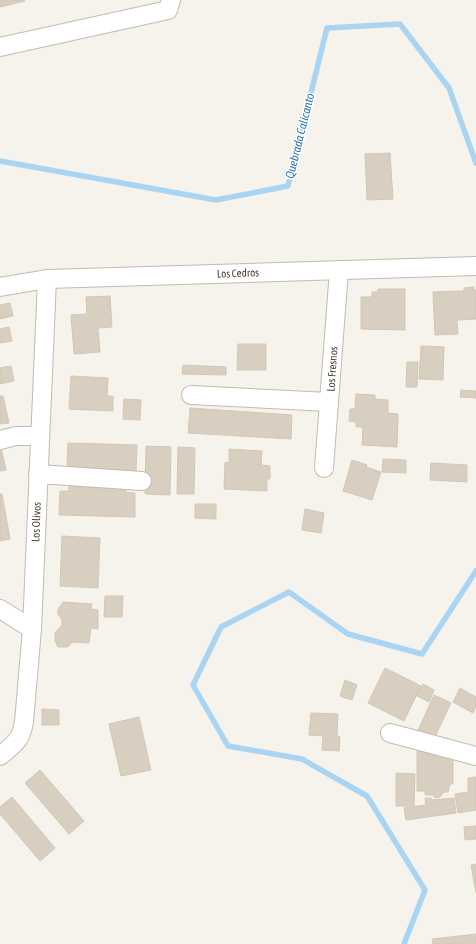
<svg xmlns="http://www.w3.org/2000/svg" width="476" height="944" viewBox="0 0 476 944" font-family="'Asap Condensed',sans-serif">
<rect width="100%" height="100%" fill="#f6f3ec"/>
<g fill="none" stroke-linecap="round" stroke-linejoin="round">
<g stroke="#a9d4f2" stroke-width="5.5">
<path d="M0,161l216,39 72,-14 39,-158 73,-4 49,64 27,75"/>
<path d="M404,944l21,-54 -58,-94 -65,-37 -74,-13 -35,-61 28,-58 68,-35 59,42 74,20 54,-83"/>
</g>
</g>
<g fill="#d8cfc1" stroke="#d3c7b4">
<path d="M0,0h24l1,1 -25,6z"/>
<path d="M390,153l3,46 -26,1 -2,-46z"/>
<path d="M474,287v3h2v29l-19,1 1,14 -23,1 -2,-43 31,-1v-3z"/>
<path d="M378,289h27v41l-44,-1v-32h11v-5h6z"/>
<path d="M110,296l2,31 -14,1 2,24 -26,2 -3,-39 16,-1 -1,-17z"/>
<path d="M10,303l3,13 -13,3v-14z"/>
<path d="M9,327l3,14 -12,2v-14z"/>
<path d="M238,344h28v26h-29z"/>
<path d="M421,346l23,1 -1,33 -24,-1z"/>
<path d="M407,362h11l-1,25h-11z"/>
<path d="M183,365l43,2v8l-44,-1z"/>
<path d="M11,366l3,15 -14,3v-16z"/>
<path d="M71,376l37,2 -1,18h6v15l-44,-2z"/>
<path d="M461,390l15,1v7l-16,-1z"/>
<path d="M356,394l19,1v4l13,1v13l10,1 -1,33 -35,-2 1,-18h-7v-5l-7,-1 1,-12h5z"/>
<path d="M0,396h3l6,27 -9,1z"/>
<path d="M124,399l17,1 -1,20 -17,-1z"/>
<path d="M190,408l102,7 -1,24 -103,-6z"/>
<path d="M0,443l6,27 -6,1z"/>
<path d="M68,443l69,2 -1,26 -69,-1z"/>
<path d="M146,446l25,1 -1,48 -25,-1z"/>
<path d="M178,447l17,1 -1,46h-17z"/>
<path d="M229,449l33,2 -1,14 9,1v13h-3v12l-43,-2 1,-27 4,1z"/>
<path d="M383,459l23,1v13l-24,-1z"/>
<path d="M352,460l15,5 -1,2 15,5 -9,28 -29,-9z"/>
<path d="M431,463l36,2v17l-37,-2z"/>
<path d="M69,485l57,3v4l9,1v24l-76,-2 1,-24h9z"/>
<path d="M0,494h2l8,45 -10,2z"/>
<path d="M195,504h21v15l-21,-1z"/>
<path d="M305,509l19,4 -3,20 -19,-3z"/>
<path d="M62,536l38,2 -2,50 -38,-2z"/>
<path d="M105,596h18l-1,21h-18z"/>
<path d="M63,602l29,2 -1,5 7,1v19l-7,-1 -2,15 -17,-1 -4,5h-10l-3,-6v-8l7,-8v-5l-4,-6v-5z"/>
<path d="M385,668l36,18 -17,35 -36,-18z"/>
<path d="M345,680l12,5 -5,15 -12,-4z"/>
<path d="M423,684l11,6 -5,12 -12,-6z"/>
<path d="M460,688l16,9v9l-3,7 -20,-11z"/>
<path d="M434,695l17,8 -19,40 -16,-8z"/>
<path d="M42,709l17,1v15h-17z"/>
<path d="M311,713l27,1 -1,22 3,1 -1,14 -17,-1 1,-14 -14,-1z"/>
<path d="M139,717l12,53 -30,6 -12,-52z"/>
<path d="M417,749l36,9v26h-3l-2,8h-4l-4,5 -5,1 -2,-3h-8v-4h-8z"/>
<path d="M40,770l44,51 -15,13 -44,-51z"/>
<path d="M396,773l19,1 -1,32h-18z"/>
<path d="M476,777v33l-18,3 -3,-19 13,-2v-14z"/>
<path d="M12,797l43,51 -15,13 -40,-47v-7z"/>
<path d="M425,798h6l1,2 22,-2 2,15 -50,7 -2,-12 22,-3z"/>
<path d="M476,826v13l-11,1 -1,-13z"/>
<path d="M476,864v29l-5,-28z"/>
<path d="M476,934v10h-43l-1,-5z"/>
</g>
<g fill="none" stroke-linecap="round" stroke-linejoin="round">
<defs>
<g id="minor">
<path d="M0,47l168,-37 3,-10"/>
<path d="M0,287l47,-8 429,-13"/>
<path d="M191,395l138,7"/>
<path d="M0,440l16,-4h24"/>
<path d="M324,468l15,-198"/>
<path d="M38,474l104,7"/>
<path d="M0,609l32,20"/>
<path d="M390,733l86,23"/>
<path d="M0,756c13,-11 21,-15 24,-34l8,-93 15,-350"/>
</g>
</defs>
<use href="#minor" stroke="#c2bbae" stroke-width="20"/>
<use href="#minor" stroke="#fff" stroke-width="18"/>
</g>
<g text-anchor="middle" stroke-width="3" stroke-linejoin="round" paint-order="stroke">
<g font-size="11" fill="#4b4439" stroke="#fff">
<text transform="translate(238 273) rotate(-2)" y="4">Los Cedros</text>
<text transform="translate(332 369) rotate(-86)" y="4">Los Fresnos</text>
<text transform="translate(36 522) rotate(-88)" y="4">Los Olivos</text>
</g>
<g font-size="12" font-style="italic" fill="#2e7ab2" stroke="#fff">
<text transform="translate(300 136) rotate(-76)" y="4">Quebrada Calicanto</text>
</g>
</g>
</svg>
